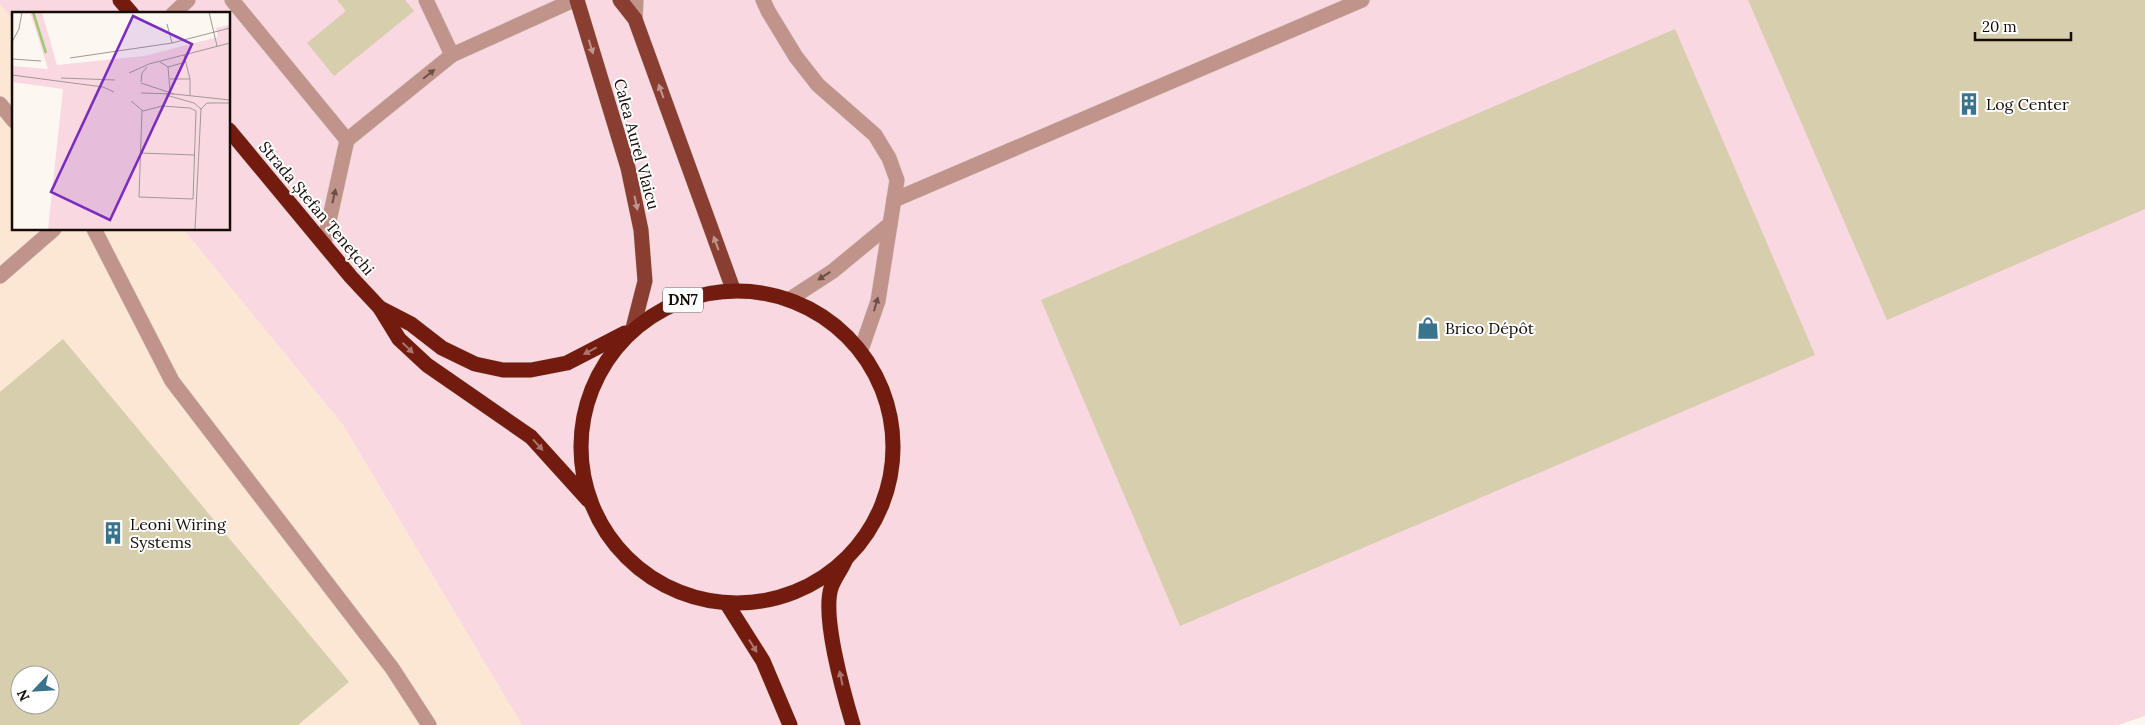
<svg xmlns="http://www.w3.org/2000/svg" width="2145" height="725" viewBox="0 0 2145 725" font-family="Lora,serif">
<rect width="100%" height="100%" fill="#fdf7f2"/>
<path fill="#fce7d5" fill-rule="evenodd" d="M0,4l14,17v208h169l160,196 179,300h-522zM20,675h30v30h-30z"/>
<path fill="#f9d8e2" d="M0,0h2145v716l-27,9h-1596l-179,-300 -160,-196h46v-215h-215v7l-14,-17z"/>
<g fill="#d6cead" fill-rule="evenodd">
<path d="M337,0h68l9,11 -80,65 -27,-33 39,-32z"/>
<path d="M1748,0h397v209l-258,111z"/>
<path d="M1675,29l140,326 -635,271 -139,-326z"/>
<path d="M63,339l286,343 -51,43h-298v-333zM20,675h30v30h-30z"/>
</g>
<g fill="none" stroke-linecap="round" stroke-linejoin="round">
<defs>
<g id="minor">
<path d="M232,0l115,140"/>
<path d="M426,0l26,55"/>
<path d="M763,0l5,11 28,46 22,28 57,50 14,23 8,22 -19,121 -17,49"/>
<path d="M173,14l15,-14"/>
<path d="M635,19l1,-19"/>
<path d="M0,104l14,17"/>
<path d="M894,200l468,-200"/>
<path d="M94,229l78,152 220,287 37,57"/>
<path d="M324,244l23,-104 105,-85 122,-55"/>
<path d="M0,276l54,-47"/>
<path d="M790,299l43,-28 57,-47"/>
</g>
<g id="major">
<path d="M577,0l51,168 13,62 4,51 -12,47"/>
<path d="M620,0l15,19 98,270"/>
</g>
<g id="highway">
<path d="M120,0l12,14"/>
<path d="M229,130l122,147 29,31 19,31 28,26 104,72 57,63"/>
<circle cx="737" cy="447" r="156"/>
<path d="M380,308l31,16 31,24 33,16 28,6h28l36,-7 58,-30"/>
<path d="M845,561c-4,9 -11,18 -14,27 -9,29 13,107 22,137"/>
<path d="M727,604l36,57 27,64"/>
</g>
</defs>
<use href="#minor" stroke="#d8d1cc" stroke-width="16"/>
<use href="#major" stroke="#d8d1cc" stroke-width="16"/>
<use href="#highway" stroke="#d8d1cc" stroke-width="16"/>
<use href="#minor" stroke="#c1948b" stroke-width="15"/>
<use href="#major" stroke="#8a3e32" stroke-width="15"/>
<use href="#highway" stroke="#741b10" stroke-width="15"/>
</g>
<defs><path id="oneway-solid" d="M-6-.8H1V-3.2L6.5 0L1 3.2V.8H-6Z" transform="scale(1.25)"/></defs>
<g fill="#bf958e">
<use href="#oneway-solid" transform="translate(591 47) rotate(73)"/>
<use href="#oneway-solid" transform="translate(661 91) rotate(-110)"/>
<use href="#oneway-solid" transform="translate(636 203) rotate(78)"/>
<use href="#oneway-solid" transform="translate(716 243) rotate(-110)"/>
</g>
<g fill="#6b5048">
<use href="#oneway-solid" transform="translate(429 74) rotate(-39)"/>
<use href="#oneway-solid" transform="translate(334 196) rotate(-77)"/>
<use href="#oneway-solid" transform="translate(824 276) rotate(147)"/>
<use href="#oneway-solid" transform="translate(876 304) rotate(-74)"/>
</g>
<g fill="#ac7670">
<use href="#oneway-solid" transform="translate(408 348) rotate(44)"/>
<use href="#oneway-solid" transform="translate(590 351) rotate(152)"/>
<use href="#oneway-solid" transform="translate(538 445) rotate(48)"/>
<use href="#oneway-solid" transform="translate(753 646) rotate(58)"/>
<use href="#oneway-solid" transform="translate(841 678) rotate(-102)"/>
</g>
<defs>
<symbol id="building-bare" viewBox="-9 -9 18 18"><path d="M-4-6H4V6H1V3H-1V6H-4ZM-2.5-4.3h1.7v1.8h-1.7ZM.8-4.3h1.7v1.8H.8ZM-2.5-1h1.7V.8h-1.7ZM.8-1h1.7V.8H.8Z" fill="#3a738c" stroke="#fff" stroke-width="2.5" paint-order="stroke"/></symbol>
<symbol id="shop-bare" viewBox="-9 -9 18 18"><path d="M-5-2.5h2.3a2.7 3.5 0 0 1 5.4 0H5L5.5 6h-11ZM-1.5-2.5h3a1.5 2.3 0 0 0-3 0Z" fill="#3a738c" stroke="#fff" stroke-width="2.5" paint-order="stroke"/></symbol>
</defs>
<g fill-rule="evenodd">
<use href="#building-bare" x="1953" y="88" width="32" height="32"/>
<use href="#shop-bare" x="1412" y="312" width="32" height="32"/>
<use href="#building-bare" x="97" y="517" width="32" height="32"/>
</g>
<g text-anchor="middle" stroke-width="4" stroke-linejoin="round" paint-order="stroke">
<rect fill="#fff" stroke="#5b5550" stroke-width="1" x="663" y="287.5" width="40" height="25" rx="4"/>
<g font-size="15" font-weight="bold" fill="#150c05">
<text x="683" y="305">DN7</text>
</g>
<g font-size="16" fill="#150c05" stroke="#fff" text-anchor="start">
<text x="1986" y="110">Log Center</text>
<text x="1445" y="334">Brico Dépôt</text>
<text x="130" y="530">Leoni Wiring<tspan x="130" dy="18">Systems</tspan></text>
</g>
<g font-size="16" fill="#150c05" stroke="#fff">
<text transform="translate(637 144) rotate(75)" y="6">Calea Aurel Vlaicu</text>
<text transform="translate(317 208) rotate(50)" y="6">Strada Ștefan Tenețchi</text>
</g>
</g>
<g transform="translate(12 12)">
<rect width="218" height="218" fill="#fdf7f2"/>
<path d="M18,0h12l15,53 87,-9 74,-19 -2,-9 13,-3v204h-181l15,-140 -51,-7v-16l36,3z" fill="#f9d8e2"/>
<path fill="none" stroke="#9ec86f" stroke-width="2.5" d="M21,0l13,41"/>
<path fill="none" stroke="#a09993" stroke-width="1" d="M197,0l8,34M155,12l5,19M0,30l7,-13 3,-17M172,43l6,24v16M58,46l102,-15 58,-15M0,47l29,2M148,50l8,5 2,24M156,55l18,-5M117,61l20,-9 81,-21M0,63l91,12 11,5M49,66l54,2M158,67h20M129,70l1,-9 5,-6M129,71l33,11 56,6M129,81l33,1M154,83l28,8 7,6M119,89l12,10 19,-5 28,2 6,3 -3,88 -54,-2 3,-87M128,141l55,2M183,217l6,-120 6,-6h23"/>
<path fill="#7b2cbf" fill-opacity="0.15" stroke="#7b2cbf" stroke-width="2.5" d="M121,4l59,28 -82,176 -59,-28z"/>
<rect width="218" height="218" fill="none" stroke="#150c05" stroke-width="2.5"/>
</g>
<g transform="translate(35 690) rotate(245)"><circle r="24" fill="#ffffff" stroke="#a19e9b"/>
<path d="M0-4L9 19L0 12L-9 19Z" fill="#3a738c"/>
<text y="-8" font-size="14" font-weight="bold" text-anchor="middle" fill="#150c05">N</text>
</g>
<path d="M1975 32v8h96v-8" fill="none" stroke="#150c05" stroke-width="2.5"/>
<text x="1982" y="32" font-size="15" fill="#150c05" stroke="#ffffff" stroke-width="4" paint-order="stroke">20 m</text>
</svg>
